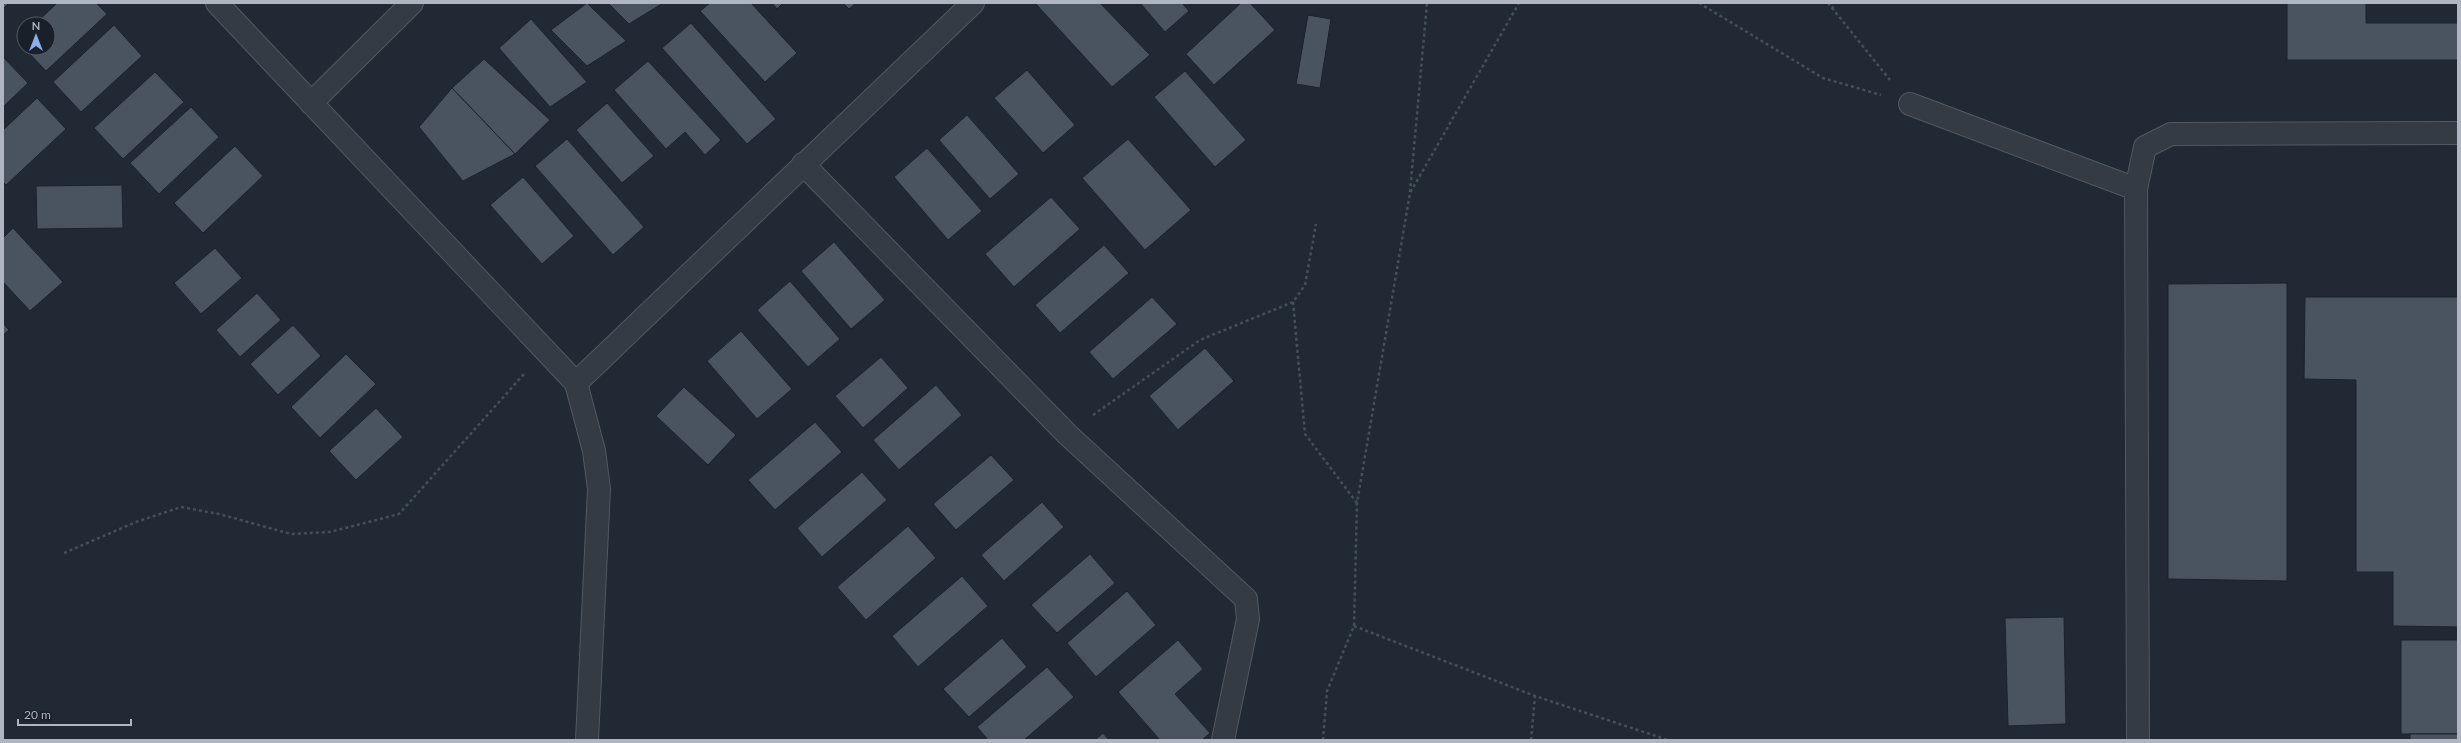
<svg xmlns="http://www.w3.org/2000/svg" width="2461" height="743" viewBox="0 0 2461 743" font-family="Lato,sans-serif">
<rect width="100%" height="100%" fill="#212934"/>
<g fill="#4a5360" stroke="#1c222b">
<path d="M3,3h6l-6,6z"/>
<path d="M57,3h39l11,11 -61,57 -22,-23h24v-24h-13z"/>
<path d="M587,3l39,38 -39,25 -36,-36z"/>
<path d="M608,3h55l-34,21z"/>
<path d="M710,3h41l46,50 -32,29 -65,-71z"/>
<path d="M772,3h11l-6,6z"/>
<path d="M843,3h13l-7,6z"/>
<path d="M1035,3h65l50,52 -38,32z"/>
<path d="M1140,3h42l7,8 -24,21z"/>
<path d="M1241,3h9l25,27 -61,55 -28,-31z"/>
<path d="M2287,3h79v20h92v37h-171z"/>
<path d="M1308,15l23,4 -11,69 -24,-4z"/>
<path d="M531,19l56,63 -37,25 -51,-59z"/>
<path d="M691,23l85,96 -29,25 -85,-96z"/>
<path d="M114,25l28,31 -61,56 -28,-30z"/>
<path d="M24,34v14l-7,-8z"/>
<path d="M3,57l25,26 -25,24z"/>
<path d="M484,59l66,61 -35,34 -63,-66z"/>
<path d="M648,61l73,79 -16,15 -20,-23 -19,17 -52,-59z"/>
<path d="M1027,70l48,55 -32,28 -49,-55z"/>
<path d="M1185,71l61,69 -31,27 -61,-70z"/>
<path d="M155,72l29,30 -61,57 -29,-31z"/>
<path d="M452,88l63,66 -52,27 -44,-54z"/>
<path d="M37,98l29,31 -60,56 -3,-3v-52z"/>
<path d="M607,103l47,53 -32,27 -46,-53z"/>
<path d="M191,107l28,30 -60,57 -29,-31z"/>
<path d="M967,115l52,59 -29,25 -51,-59z"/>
<path d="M567,139l77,88 -31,28 -78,-89z"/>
<path d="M1128,139l63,71 -46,40 -63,-72z"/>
<path d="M235,146l28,30 -60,57 -29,-30z"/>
<path d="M927,148l55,63 -34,29 -54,-63z"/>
<path d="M523,177l51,59 -32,28 -52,-59z"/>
<path d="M122,185l1,43 -86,1 -1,-43z"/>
<path d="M1051,197l29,32 -66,58 -29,-33z"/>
<path d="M13,228l50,54 -33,29 -27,-29v-44z"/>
<path d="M834,242l51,58 -34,29 -50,-58z"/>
<path d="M1104,245l25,28 -69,60 -25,-28z"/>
<path d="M215,248l27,30 -41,36 -27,-31z"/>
<path d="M790,281l50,58 -32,28 -51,-57z"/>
<path d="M2287,283v298l-119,-2v-295z"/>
<path d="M257,293l24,27 -41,37 -24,-27z"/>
<path d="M1152,297l25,27 -64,55 -24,-27z"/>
<path d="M2305,297h153v330l-65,-1v-54h-37v-192l-52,-1z"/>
<path d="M3,323l6,7 -6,5z"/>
<path d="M293,325l28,31 -43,39 -28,-31z"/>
<path d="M741,331l51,58 -35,30 -50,-58z"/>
<path d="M1205,348l29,33 -56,49 -29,-34z"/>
<path d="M346,354l30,30 -56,54 -29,-31z"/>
<path d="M881,357l27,31 -45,40 -28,-32z"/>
<path d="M936,385l26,30 -63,55 -26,-30z"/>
<path d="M684,387l52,48 -28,30 -52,-49z"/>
<path d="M376,408l27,29 -47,43 -27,-29z"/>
<path d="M815,422l27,30 -67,58 -27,-30z"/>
<path d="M991,455l23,25 -58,50 -23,-26z"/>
<path d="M862,472l25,28 -65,57 -25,-29z"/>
<path d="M1042,502l22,25 -60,54 -23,-26z"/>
<path d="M908,526l28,32 -70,62 -29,-33z"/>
<path d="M1090,554l25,29 -58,50 -26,-28z"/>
<path d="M962,576l26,30 -70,61 -26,-31z"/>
<path d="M1127,591l29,34 -60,52 -29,-34z"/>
<path d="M2064,617l2,107 -58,2 -3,-108z"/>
<path d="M1002,638l25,29 -58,50 -26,-28z"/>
<path d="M1178,640l25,29 -28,25 35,39 -8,7h-42l-42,-48z"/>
<rect x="2401" y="640" width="57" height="94"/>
<path d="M1047,667l27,30 -50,43h-36l-11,-13z"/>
<path d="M1103,733l6,7h-14z"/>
<rect x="2410" y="734" width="48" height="6"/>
</g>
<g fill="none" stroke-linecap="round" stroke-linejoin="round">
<defs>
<g id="minor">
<path d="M217,3l359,380 397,-380"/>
<path d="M311,103l101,-100"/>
<path d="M1910,104l226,85"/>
<path d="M803,164l264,270 179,165 2,20 -25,121"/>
<path d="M576,383l18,68 5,38 -12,251"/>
<path d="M2138,740l-2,-551 9,-42 26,-13 287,-1"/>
</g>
</defs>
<use href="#minor" stroke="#525963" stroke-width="24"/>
<g stroke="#435255" stroke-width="2.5" stroke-dasharray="3 3" stroke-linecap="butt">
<path d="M1699,3l124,75 58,17"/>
<path d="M1828,3l62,77"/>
<path d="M1832,9l3,-6"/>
<path d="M1410,192l17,-189"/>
<path d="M1293,302l12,132 52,69"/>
<path d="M1093,415l107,-75 93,-38 12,-17 11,-61"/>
<path d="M64,553l72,-31 45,-15 38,7 72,20 39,-2 69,-18 125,-140"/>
<path d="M1354,626l181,70 133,44"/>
<path d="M1323,740l4,-49 27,-65 3,-123 53,-310 109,-190"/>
<path d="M1531,740l4,-44"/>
</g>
<use href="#minor" stroke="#343b45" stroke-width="22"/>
</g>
<rect width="2461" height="743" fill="none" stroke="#afb6c2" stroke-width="8"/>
<g transform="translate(36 36)"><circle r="19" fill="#1a2029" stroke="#565c66"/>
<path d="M0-3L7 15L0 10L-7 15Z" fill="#88aeed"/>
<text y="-6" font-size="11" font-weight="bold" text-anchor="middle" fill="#afb6c2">N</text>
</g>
<path d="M18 719v6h113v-6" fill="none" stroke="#afb6c2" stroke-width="2"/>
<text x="24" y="719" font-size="12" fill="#afb6c2" stroke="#1a2029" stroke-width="3" paint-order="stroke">20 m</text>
</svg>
